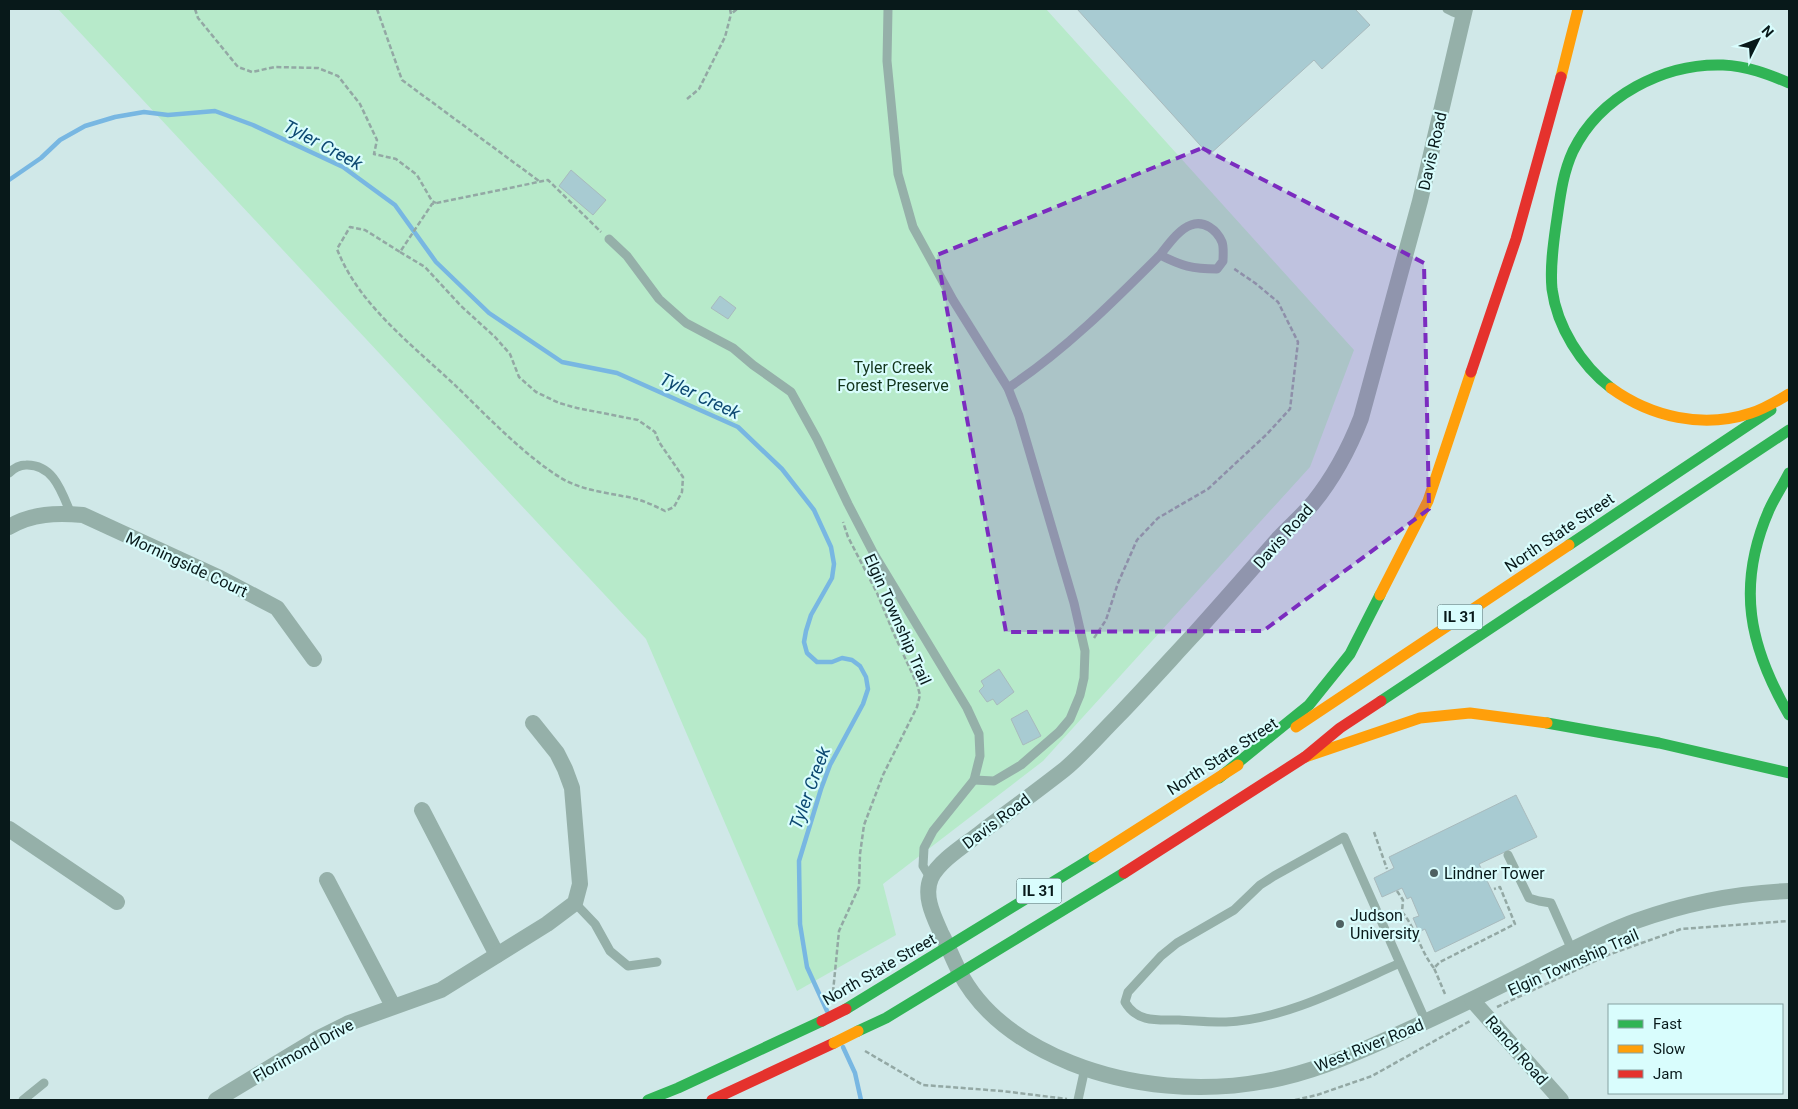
<svg xmlns="http://www.w3.org/2000/svg" width="1798" height="1109" viewBox="0 0 1798 1109" font-family="Roboto,sans-serif">
<rect width="100%" height="100%" fill="#d0e8e8"/>
<path fill="#b7eaca" d="M58,9h988l308,341 -44,117 -267,294 -160,123 13,51 -99,56 -151,-352z"/>
<g fill="none" stroke-linecap="round" stroke-linejoin="round">
<g stroke="#78b7e2" stroke-width="4.5">
<path d="M9,180l32,-22 19,-18 25,-14 30,-9 29,-5 24,3 47,-4 38,14 90,42 52,38 41,57 53,51 73,49 55,11 121,54 44,42 32,41 17,37 3,17 -2,14 -21,37 -5,16 -2,11 3,11 10,9h15l10,-4 10,2 8,6 6,11 2,12 -5,15 -33,61 -9,24 -22,72 1,63 7,43 20,44"/>
<path d="M843,1047l12,26 6,27"/>
</g>
</g>
<g fill="#a8cbd2" stroke="#a8babd">
<path d="M1077,9h278l15,16 -48,44 -8,-9 -105,95z"/>
<path d="M571,170l35,30 -13,15 -34,-29z"/>
<path d="M720,296l16,12 -8,11 -17,-11z"/>
<path d="M999,669l15,23 -17,13 -4,-6 -6,3 -8,-11 5,-5 -3,-5z"/>
<path d="M1027,710l14,26 -18,9 -12,-26z"/>
<path d="M1516,795l21,42 -58,27 26,54 -70,34 -10,-23 -6,3 -6,-14 6,-2 -8,-19 -4,2 -5,-11 -20,9 -8,-19 20,-10 -5,-11z"/>
</g>
<g fill="none" stroke-linecap="round" stroke-linejoin="round">
<g stroke="#93a8a4" stroke-width="2.5" stroke-dasharray="5 2.5" stroke-linecap="butt">
<path d="M195,9l3,9 40,49 14,5 23,-5 43,1 20,8 22,28 17,36 -3,14 22,5 21,16 15,26 4,2"/>
<path d="M377,9l25,71 137,101"/>
<path d="M730,9l1,5 6,-5"/>
<path d="M687,99l12,-10 26,-52 6,-23"/>
<path d="M400,252l25,15 36,39 34,31 15,17 9,23 17,15 23,11 18,5 61,12 17,12 4,10 24,35 -1,15 -8,15 -9,4c-14,-7 -27,-13 -43,-15 -20,-4 -43,-7 -61,-18 -37,-23 -72,-60 -103,-90 -43,-41 -99,-82 -121,-139l13,-22 15,3 35,22 32,-48 116,-24 53,52"/>
<path d="M1094,638l12,-18 12,-37 19,-43 21,-22 50,-29 59,-55 23,-25 8,-67 -20,-40 -23,-19 -22,-15"/>
<path d="M1374,832l13,37"/>
<path d="M1397,891l6,9 -1,12c14,16 18,39 32,56"/>
<path d="M833,992l6,-61 20,-44 1,-33 4,-29 19,-50 34,-68 3,-12 -3,-11 -23,-50 -17,-41 -29,-56 -5,-15"/>
<path d="M1445,994l-11,-26 6,-6 75,-38 -15,-37 -6,2"/>
<path d="M1497,1007l111,-52 73,-26 108,-8"/>
<path d="M865,1051l58,34 79,6 65,8"/>
<path d="M1295,1100l22,-5 55,-19 98,-55"/>
</g>
<g stroke="#95b0a9" stroke-width="9">
<path d="M888,9l-1,52 11,113 15,53 40,73 55,88 11,28 55,187 11,48 -1,27 -4,17 -10,24 -11,13 -38,33 -27,16 -20,-1"/>
<path d="M1447,9l6,3 11,4"/>
<path d="M609,239l18,17 32,43 27,24 47,25 20,17 38,27 26,47 31,65 26,50 93,154 12,26 1,22 -6,24 -41,51 -9,17 -1,18 8,13"/>
<path d="M1008,388c56,-37 105,-86 152,-133 22,11 32,14 57,14l6,-8c0,-5 1,-14 -1,-19 -5,-12 -18,-22 -31,-17 -12,4 -23,20 -31,30"/>
<path d="M9,473c5,-5 11,-8 17,-8 28,-1 36,28 45,49"/>
<path d="M1508,855l21,43 10,3 12,2 21,47"/>
<path d="M575,903l20,21 15,27 18,15 29,-4"/>
<path d="M1400,963c-52,23 -117,57 -174,59 -16,0 -31,-1 -47,-2 -21,0 -42,3 -54,-18l3,-10 33,-36 16,-13 57,-33 26,-25 14,-9 70,-39 82,185"/>
<path d="M23,1100l21,-17"/>
<path d="M1078,1100l7,-32"/>
</g>
<g stroke="#95b0a9" stroke-width="16">
<path d="M1465,9l-45,192 -59,217c-12,31 -27,59 -48,85 -11,13 -24,24 -35,36 -27,31 -54,62 -82,93 -26,28 -52,57 -78,84 -18,18 -34,37 -53,53 -28,22 -57,43 -86,65 -14,11 -40,27 -48,44 -8,18 3,39 10,55 7,13 12,26 18,38 23,45 65,73 112,92 60,24 131,30 195,18 41,-7 79,-23 117,-40 50,-22 99,-46 149,-71 34,-17 68,-36 104,-49 50,-18 101,-28 153,-30"/>
<path d="M9,527c23,-14 48,-14 74,-12l137,63 57,30 37,51"/>
<path d="M422,810l75,145"/>
<path d="M9,829l108,73"/>
<path d="M327,880l66,126"/>
<path d="M1472,1000l89,100"/>
<path d="M216,1100l101,-61 32,-16 92,-33 106,-66 28,-21 5,-19 -8,-96 -7,-19 -8,-16 -24,-30"/>
</g>
<g stroke="#30b455" stroke-width="11">
<path d="M1611,388c-30,-23 -54,-61 -59,-99 -2,-21 1,-43 4,-64 4,-26 6,-50 17,-74 27,-55 91,-88 150,-86 24,1 45,9 66,18"/>
<path d="M1789,473c-6,12 -14,24 -20,37 -33,76 -20,136 20,205"/>
<path d="M1569,545l202,-135"/>
<path d="M1381,701l408,-271"/>
<path d="M1547,723l112,20 130,30"/>
<path d="M1219,778l90,-73 41,-51 30,-59"/>
<path d="M846,1009l248,-152"/>
<path d="M858,1031l28,-13 238,-145"/>
<path d="M648,1100l30,-12 144,-67"/>
</g>
<g stroke="#ff9f0a" stroke-width="11">
<path d="M1561,77l17,-68"/>
<path d="M1611,388c40,29 92,41 140,25 13,-4 26,-12 38,-19"/>
<path d="M1380,595l48,-94 43,-129"/>
<path d="M1296,727l273,-182"/>
<path d="M1305,757l115,-39 50,-5 77,10"/>
<path d="M1094,857l144,-92"/>
</g>
<g stroke="#e5322d" stroke-width="11">
<path d="M1471,372l45,-133 45,-162"/>
<path d="M1124,873l181,-116 35,-29 41,-27"/>
<path d="M712,1100l122,-57"/>
</g>
<path stroke="#ff9f0a" stroke-width="11" d="M834,1043l24,-12"/>
<path stroke="#e5322d" stroke-width="11" d="M822,1021l24,-12"/>
</g>
<path fill="#7b2cbf" fill-opacity="0.2" stroke="#7b2cbf" stroke-width="4" stroke-dasharray="10 6" stroke-linejoin="round" d="M1202,148l222,115 5,246 -166,122 -257,1 -69,-377z"/>
<g fill="#4e6162" stroke="#d9fdfd" stroke-width="2">
<circle cx="1434" cy="873" r="5"/>
<circle cx="1340" cy="924" r="5"/>
</g>
<g text-anchor="middle" stroke-width="4.5" stroke-linejoin="round" paint-order="stroke">
<g fill="#d9fdfd" stroke="#475d5e" stroke-width="1">
<rect x="1437.5" y="604.5" width="45" height="25" rx="4"/>
<rect x="1016.5" y="878.5" width="45" height="25" rx="4"/>
</g>
<g font-size="15" font-weight="bold" fill="#08191a">
<text x="1460" y="622">IL 31</text>
<text x="1039" y="896">IL 31</text>
</g>
<g font-size="16" fill="#08191a" stroke="#d9fdfd">
<text transform="translate(1432 151) rotate(-77)" y="6">Davis Road</text>
<text transform="translate(1559 532) rotate(-34)" y="6">North State Street</text>
<text transform="translate(1283 536) rotate(-48)" y="6">Davis Road</text>
<text transform="translate(187 564) rotate(25)" y="6">Morningside Court</text>
<text transform="translate(898 619) rotate(66)" y="6">Elgin Township Trail</text>
<text transform="translate(1222 756) rotate(-33)" y="6">North State Street</text>
<text transform="translate(996 821) rotate(-37)" y="6">Davis Road</text>
<text transform="translate(1573 962) rotate(-24)" y="6">Elgin Township Trail</text>
<text transform="translate(879 969) rotate(-30)" y="6">North State Street</text>
<text transform="translate(1369 1045) rotate(-22)" y="6">West River Road</text>
<text transform="translate(303 1050) rotate(-29)" y="6">Florimond Drive</text>
<text transform="translate(1517 1050) rotate(49)" y="6">Ranch Road</text>
</g>
<g font-size="16" fill="#12341b" stroke="#d9fdfd">
<text x="893" y="373">Tyler Creek<tspan x="893" dy="18">Forest Preserve</tspan></text>
</g>
<g font-size="16" fill="#08191a" stroke="#d9fdfd" text-anchor="start">
<text x="1444" y="879">Lindner Tower</text>
<text x="1350" y="921">Judson<tspan x="1350" dy="18">University</tspan></text>
</g>
<g font-size="18" font-style="italic" fill="#0d4972" stroke="#d9fdfd">
<text transform="translate(323 145) rotate(28)" y="6">Tyler Creek</text>
<text transform="translate(700 396) rotate(25)" y="6">Tyler Creek</text>
<text transform="translate(810 788) rotate(-70)" y="6">Tyler Creek</text>
</g>
</g>
<rect width="1798" height="1109" fill="none" stroke="#08191a" stroke-width="20"/>
<rect x="1608" y="1004" width="175" height="90" fill="#d9fdfd" stroke="#85a2a2"/>
<rect x="1618" y="1020" width="25" height="8" fill="#30b455" stroke="#85a2a2"/>
<text x="1653" y="1029" font-size="15" fill="#08191a">Fast</text>
<rect x="1618" y="1045" width="25" height="8" fill="#ff9f0a" stroke="#85a2a2"/>
<text x="1653" y="1054" font-size="15" fill="#08191a">Slow</text>
<rect x="1618" y="1070" width="25" height="8" fill="#e5322d" stroke="#85a2a2"/>
<text x="1653" y="1079" font-size="15" fill="#08191a">Jam</text>
<g transform="translate(1758 40) rotate(48)" stroke="#d9fdfd" stroke-width="4" paint-order="stroke">
<path d="M0-4L9 19L0 12L-9 19Z" fill="#08191a"/>
<text y="-8" font-size="14" font-weight="bold" text-anchor="middle" fill="#08191a">N</text>
</g>
</svg>
